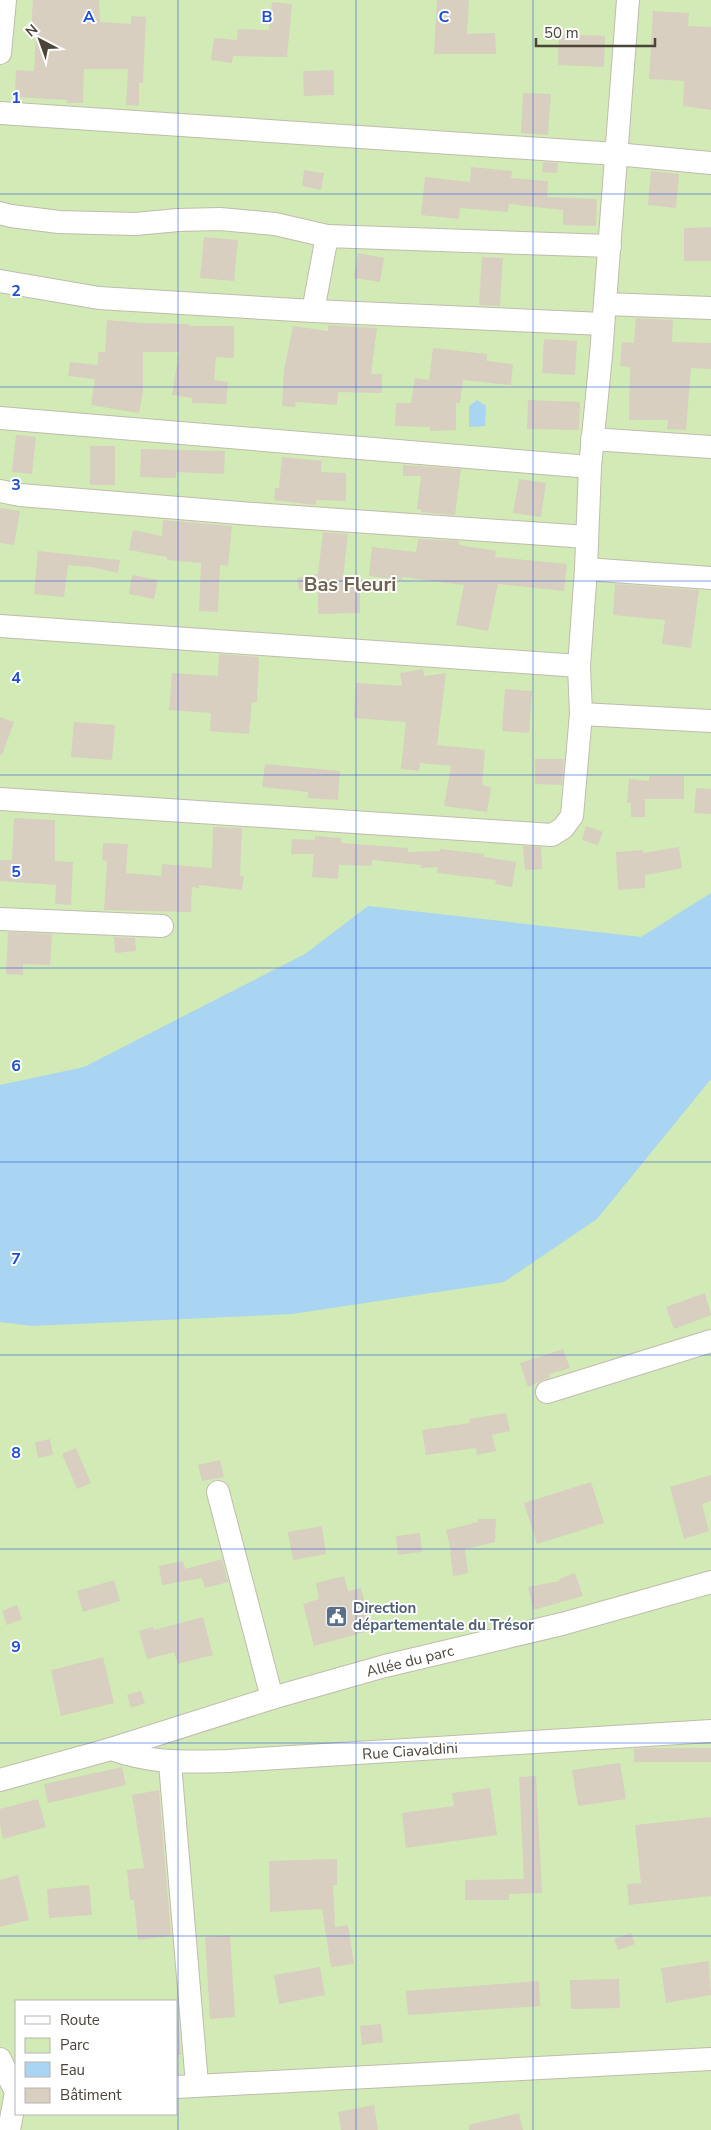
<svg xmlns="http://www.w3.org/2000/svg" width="711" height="2130" viewBox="0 0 711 2130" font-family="'Nunito Sans',sans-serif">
<rect width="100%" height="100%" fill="#f6f3ec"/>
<path fill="#d2eab5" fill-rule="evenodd" d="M0,0h711v2130h-711zM16,2001h160v113h-160z"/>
<g fill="#a9d4f2">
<path d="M477,400l9,6 -1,20 -16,1v-21z"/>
<path d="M711,893v186l-114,140 -93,63 -212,32 -260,12 -32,-4v-237l84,-18 221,-113 63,-48 273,31z"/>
</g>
<g fill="#d8cfc1">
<path d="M33,0h66l1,22 31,2v-8l15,1 -3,66h-4v23l-13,-1 2,-36h-44l-1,34h-16v-3l-52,-3 1,-27 18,1 2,-37h-5z"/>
<path d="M437,0h32l-2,34 28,-1 1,21h-62z"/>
<path d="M272,2l20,2 -5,53 -54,-1 -1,7 -21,-3 3,-22 23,2 1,-11 31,1z"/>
<path d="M653,11l36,2 -1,13 23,1v83l-28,-4 1,-25 -35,-2z"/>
<path d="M559,34l46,2 -1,31 -46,-2z"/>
<path d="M334,70v25l-30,1 -1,-25z"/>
<path d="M523,93l28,1 -3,41 -27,-2z"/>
<path d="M543,162l15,1 -1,10 -15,-1z"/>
<path d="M471,167l41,4 -1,7 37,3 -1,16 50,2 -1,27 -33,-1v-15l-54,-6 -1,8 -48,-4 -1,11 -38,-4 4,-38 45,5z"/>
<path d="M304,170l20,3 -3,17 -19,-4z"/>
<path d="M651,171l28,3 -3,34 -28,-3z"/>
<path d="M711,227v34h-27v-33z"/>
<path d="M204,237l34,3 -4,41 -34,-3z"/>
<path d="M358,253l26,5 -4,24 -26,-4z"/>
<path d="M482,257l21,1 -3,48 -21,-1z"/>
<path d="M636,318l37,2 -1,22 39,1v26l-20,-1 -5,62 -19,-1 1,-9h-39l1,-53 -10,-1 2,-24 12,1z"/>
<path d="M107,320l36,3 46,1v2h45v32l-18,-1 -2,23 14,2 -2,22 -34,-1v-5l-20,-3 7,-43h-36v39l-4,22 -48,-8 4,-26 -27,-3 2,-14 28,3v-13h7z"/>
<path d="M328,325l49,3 -6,46h11v19l-44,-1 -1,13 -41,-3 -1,5 -13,-1 2,-36 9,-44 35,5z"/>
<path d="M544,339l33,2 -2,34 -33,-2z"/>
<path d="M433,348l54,6v7l26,3 -2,21 -48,-5 -3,23h-4v27l-26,1v-4l-35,-1 1,-23h15l4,-25 14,2z"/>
<path d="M528,400l52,2 -1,28 -52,-1z"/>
<path d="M16,435l20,2 -4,37 -20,-2z"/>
<rect x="90" y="446" width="25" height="39"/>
<path d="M141,449l84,2 -1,23 -48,-2v6l-36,-1z"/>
<path d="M282,457l40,4 -1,11 25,1v28l-30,-1v5l-42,-5 1,-12h4z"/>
<path d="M403,465l58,4 -6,46 -34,-3 1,-2 -5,-1 4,-33h-18z"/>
<path d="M519,479l27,4 -5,34 -28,-4z"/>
<path d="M0,508l20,3 -6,34 -14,-2z"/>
<path d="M163,520l69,6 -4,40 -8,-1 -2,47 -19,-1 2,-48 -34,-3v-3l-38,-7 4,-20 29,6z"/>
<path d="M323,532l25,2 -5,44h17v35l-42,1v-27l-19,3 -2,-12 21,-4z"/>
<path d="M418,539l41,2v4l37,6 -1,6 72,7 -3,27 -66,-7 -10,47 -32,-6 8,-40 -62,-8v3l-33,-4 3,-29 44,5z"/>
<path d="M38,551l82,9 -2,13 -26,-6 -24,-2 -4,32 -30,-3z"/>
<path d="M132,575l26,5 -4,19 -25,-5z"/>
<path d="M615,584l84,6 -8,58 -29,-4 3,-24 -52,-5z"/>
<path d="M219,654l40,3 -2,45h-5l-3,32 -39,-3 1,-18 -42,-3 3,-37 46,3z"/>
<path d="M423,669l1,7 22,-3 -9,72 48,5 -3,35 9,2 -4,25 -43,-6 7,-40 -31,-3 -1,8 -18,-2 5,-47 -52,-4 2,-35 46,3 -2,-13z"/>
<path d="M505,689l27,2 -3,42 -27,-2z"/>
<path d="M0,717l14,5 -12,33h-2z"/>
<path d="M74,722l41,3 -3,35 -41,-3z"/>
<path d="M535,759h29l-2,26 -27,-1z"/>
<path d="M265,764l75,7 -2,29 -30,-2v-6l-46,-5z"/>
<path d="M649,776h35v23h-39v18h-14v-14h-4l2,-24 20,2z"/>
<path d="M696,788l15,1v25l-17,-1z"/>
<path d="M14,818l41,2v41l18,1 -2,43 -16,-1 1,-19 -56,-4v-21h12z"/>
<path d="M586,826l17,6 -5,13 -16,-5z"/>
<path d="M213,827l29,1 -2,48h4l-2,14 -43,-5v3l-7,-1 -1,25 -87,-2 3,-49 -5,-1 1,-17 25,1 -2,29 35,3 1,-12 50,4z"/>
<path d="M315,836l26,2v5l67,5v4l32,-1v-2l44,5v3l32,5 -4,25 -17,-3 1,-4 -59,-7 1,-6 -17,1v-3l-49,-5v6l-33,-1 -1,14 -26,-2 2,-23h-23l1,-15 23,1z"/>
<path d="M523,846l18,1 1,22 -17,1z"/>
<path d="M679,847l3,21 -37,7v13l-27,2 -2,-38 27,-2v3z"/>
<path d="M8,932l44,2 -2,31 -27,-1v11l-17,-1z"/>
<path d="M114,937l21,1 1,13 -21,2z"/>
<path d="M705,1293l6,22 -37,14 -8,-22z"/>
<path d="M563,1349l7,19 -21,6 1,3 -22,10 -8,-24z"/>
<path d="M506,1413l4,18 -18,4 4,16 -19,4 -1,-7 -50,7 -4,-25 48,-7 -1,-4z"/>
<path d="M50,1439l3,16 -15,3 -3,-16z"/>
<path d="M76,1448l15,35 -14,6 -15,-35z"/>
<path d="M220,1460l4,17 -22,4 -4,-16z"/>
<path d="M711,1475v26l-9,3 7,27 -25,8 -14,-52z"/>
<path d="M591,1482l13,41 -67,21 -13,-41z"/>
<path d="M478,1519h18l-1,23 -30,7 3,24 -15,3 -3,-24h1l-5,-22 32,-8z"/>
<path d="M322,1526l4,28 -33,6 -5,-28z"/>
<path d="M420,1533l2,19 -24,3 -2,-19z"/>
<path d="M222,1559l6,23 -23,6 -3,-10 -40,7 -3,-19 24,-5 2,8z"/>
<path d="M575,1573l8,23 -50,14 -5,-23 32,-6 -1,-2z"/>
<path d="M344,1576l4,15 13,-3 11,42 -58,16 -11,-42 16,-5 -3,-16z"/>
<path d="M114,1580l6,21 -37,11 -6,-21z"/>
<path d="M17,1605l5,14 -15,6 -5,-14z"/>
<path d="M203,1617l10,38 -35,9 -4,-12 -27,7 -8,-28 14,-4 1,3z"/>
<path d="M103,1657l11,46 -53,13 -10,-46z"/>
<path d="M141,1691l4,12 -14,5 -4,-13z"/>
<path d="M643,1748h68v14h-77v-13z"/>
<path d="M620,1763l6,36 -48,7 -6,-36z"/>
<path d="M122,1767l4,18 -78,18 -4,-19z"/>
<path d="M536,1776l6,117 -33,1v6h-44v-20l59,-1 -5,-102z"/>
<path d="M490,1788l7,47 -91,13 -4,-35 52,-7 -2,-13z"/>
<path d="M159,1790l12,146 -33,4 -4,-40h-4l-3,-30 17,-2 -12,-73z"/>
<path d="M38,1799l8,28 -43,12 -3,-14v-16z"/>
<path d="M711,1817v79l-82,9 -2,-21 14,-1 -6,-58z"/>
<path d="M337,1859v26h-4l2,42 13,-2 6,39 -23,3 -9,-58 -52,3 -1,-51z"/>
<path d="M18,1875l11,45 -29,7v-47z"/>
<path d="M89,1885l3,30 -43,3 -2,-29z"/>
<path d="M631,1933l4,11 -17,6 -4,-11z"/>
<path d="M230,1935l5,82 -25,2 -5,-82z"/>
<path d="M709,1961l2,34 -45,8 -5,-35z"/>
<path d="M320,1967l5,28 -46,9 -5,-29z"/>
<path d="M619,1979l1,29 -49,1 -1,-29z"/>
<path d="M539,1981l1,25 -132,9 -2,-24z"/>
<path d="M176,1994l5,61h-5z"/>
<path d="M381,2024l2,18 -21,3 -2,-19z"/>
<path d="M374,2105l4,25h-37l-3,-18z"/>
<path d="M519,2113l4,17h-54v-5z"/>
</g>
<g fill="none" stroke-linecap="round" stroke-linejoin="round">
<defs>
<g id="minor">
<path d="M0,53l5,-53"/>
<path d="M0,113l616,41 95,9"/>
<path d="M0,213l11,3 48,6 76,2 43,-4 42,-1 55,5 52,12"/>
<path d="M0,281l99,17 214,13 290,13"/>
<path d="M605,304l106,4"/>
<path d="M313,311l14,-75 283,10"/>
<path d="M0,418l590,49"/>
<path d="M592,439l119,8"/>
<path d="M0,491l20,4 232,19 335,23"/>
<path d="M586,569l125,9"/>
<path d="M0,626l579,40"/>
<path d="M581,714l130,7"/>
<path d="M0,799l552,36 11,-7 9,-12 9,-102 -2,-48 7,-97 4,-102 11,-112 27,-355"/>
<path d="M0,919l162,7"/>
<path d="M547,1392l164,-51"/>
<path d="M218,1492l54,206"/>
<path d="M111,1749c42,15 74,13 117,12l483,-30"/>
<path d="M170,1763l27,321"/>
<path d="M0,1780l111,-31 161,-51 113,-32 177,-42 149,-42"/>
<path d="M0,2059l16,33 -7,38"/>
<path d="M176,2087l535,-28"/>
</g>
</defs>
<use href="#minor" stroke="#c2bbae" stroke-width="24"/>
<use href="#minor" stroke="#fff" stroke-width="22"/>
</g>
<path fill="none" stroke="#1d4ed8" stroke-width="1" stroke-opacity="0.55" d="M178,0v2130M356,0v2130M533,0v2130M0,194h711M0,387h711M0,581h711M0,775h711M0,968h711M0,1162h711M0,1355h711M0,1549h711M0,1743h711M0,1936h711"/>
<defs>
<symbol id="civic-square" viewBox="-11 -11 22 22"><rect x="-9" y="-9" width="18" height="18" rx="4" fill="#5c6f8a" stroke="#fff"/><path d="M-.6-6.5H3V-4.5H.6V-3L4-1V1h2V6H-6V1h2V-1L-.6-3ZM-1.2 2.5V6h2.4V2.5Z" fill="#fff"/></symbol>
</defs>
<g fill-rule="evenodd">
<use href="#civic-square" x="324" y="1604" width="25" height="25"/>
</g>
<g text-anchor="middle" stroke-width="4" stroke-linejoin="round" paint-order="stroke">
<g font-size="15" font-weight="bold" fill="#4e5e75" stroke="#fff" text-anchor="start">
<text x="353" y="1613">Direction<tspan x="353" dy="17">départementale du Trésor</tspan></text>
</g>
<g font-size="15" fill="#4b4439" stroke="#fff">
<text transform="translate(410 1661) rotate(-14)" y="5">Allée du parc</text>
<text transform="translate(410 1751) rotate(-4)" y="5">Rue Ciavaldini</text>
</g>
<g font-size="20" font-weight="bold" fill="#6e6250" stroke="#fff">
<text x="350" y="591">Bas Fleuri</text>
</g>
</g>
<g font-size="16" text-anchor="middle" font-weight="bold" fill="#1d4ed8" stroke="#fff" stroke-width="4" stroke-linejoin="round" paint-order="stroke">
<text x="89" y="22">A</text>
<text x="267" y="22">B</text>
<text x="444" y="22">C</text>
<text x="16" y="103">1</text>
<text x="16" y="296">2</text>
<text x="16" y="490">3</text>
<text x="16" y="683">4</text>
<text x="16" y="877">5</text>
<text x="16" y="1071">6</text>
<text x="16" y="1264">7</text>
<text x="16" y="1458">8</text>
<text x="16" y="1652">9</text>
</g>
<rect x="15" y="2000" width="162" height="115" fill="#ffffff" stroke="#b7b4b0"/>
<rect x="25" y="2016" width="25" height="8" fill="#ffffff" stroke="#b7b4b0"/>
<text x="60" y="2025" font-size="15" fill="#4b4439">Route</text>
<rect x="25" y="2038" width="25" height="15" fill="#d2eab5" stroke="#b7b4b0"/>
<text x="60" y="2050" font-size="15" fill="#4b4439">Parc</text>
<rect x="25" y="2062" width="25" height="15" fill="#a9d4f2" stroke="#b7b4b0"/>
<text x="60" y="2075" font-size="15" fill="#4b4439">Eau</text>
<rect x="25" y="2088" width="25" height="15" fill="#d8cfc1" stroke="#b7b4b0"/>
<text x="60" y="2100" font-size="15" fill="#4b4439">Bâtiment</text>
<g transform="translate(40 40) rotate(319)" stroke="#ffffff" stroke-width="4" paint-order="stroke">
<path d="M0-4L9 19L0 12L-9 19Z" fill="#4b4439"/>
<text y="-8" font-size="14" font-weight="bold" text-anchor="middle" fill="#4b4439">N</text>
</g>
<path d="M536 38v8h119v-8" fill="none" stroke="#4b4439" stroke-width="2.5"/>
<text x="544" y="38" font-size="15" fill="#4b4439" stroke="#ffffff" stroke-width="4" paint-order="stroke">50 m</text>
</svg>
